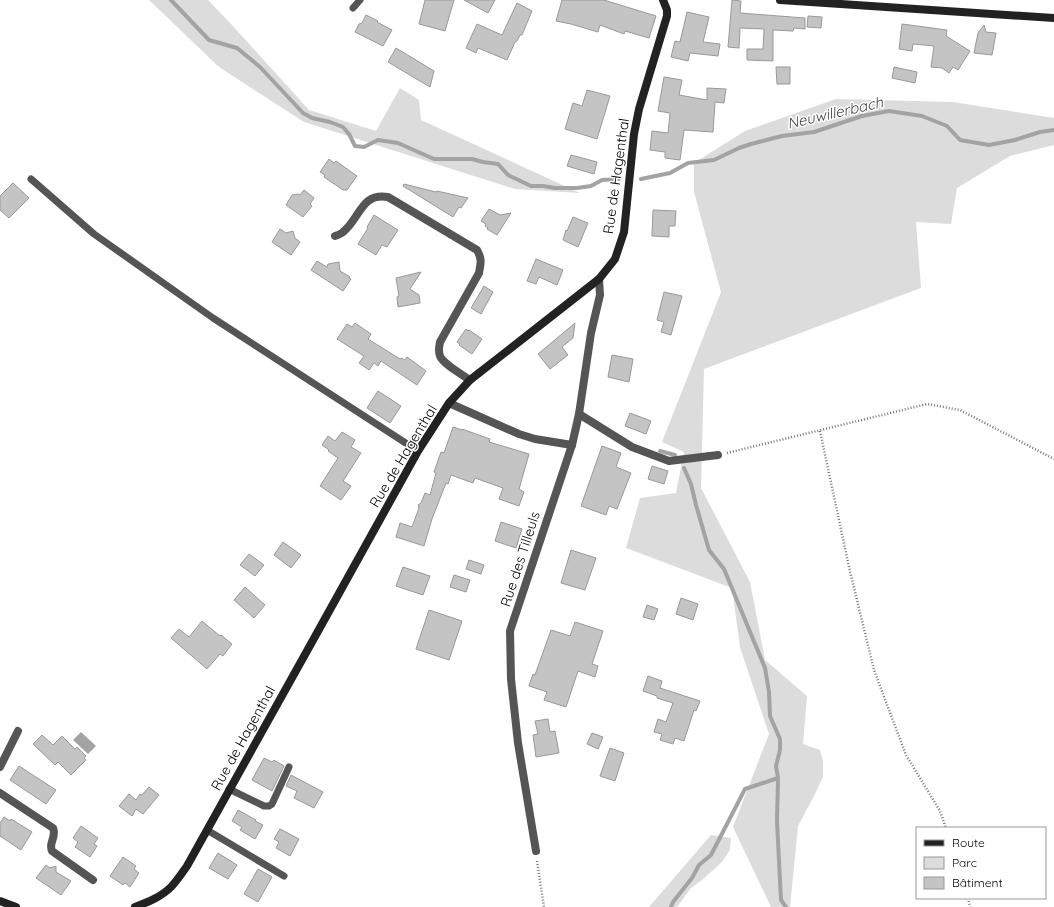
<svg xmlns="http://www.w3.org/2000/svg" width="1054" height="907" viewBox="0 0 1054 907" font-family="Quicksand,sans-serif">
<rect width="100%" height="100%" fill="#fff"/>
<g fill="#dcdcdc">
<path d="M149,0h59l24,25 77,85 67,21 24,-43 19,12 2,20 159,73 -65,-4 -211,-67 -85,-55z"/>
<path d="M836,99l117,3 101,16v27l-44,11 -53,32 -6,36 -35,-2 5,66 -217,81 -3,119 49,94 15,78 42,36 -4,48 17,6 3,11v16l-9,19 -16,30 -8,81h-19l-38,-80 36,-93 -29,-87 -8,-59 -106,-40 14,-50 36,-5 8,-41 -22,-10 59,-150 -27,-100v-29l51,-32z"/>
<path d="M711,835l20,3 -1,12 -8,12 -20,18 -11,8 -14,19h-28z"/>
</g>
<path fill="#a3a3a3" d="M81,732l15,14 -8,8 -15,-14z"/>
<g fill="none" stroke-linecap="round" stroke-linejoin="round">
<g stroke="#a3a3a3" stroke-width="4">
<path d="M171,0l38,40 28,8 23,19 43,46 9,5 18,4 13,5 6,7 6,12 9,1 14,-7 20,3 36,16h38l11,3 15,2 10,11 23,11h12l12,2h22l14,-2 11,-6 17,-1"/>
<path d="M641,179l29,-6 18,-10 26,-3 25,-12 12,-4 31,-8 32,-4 48,-16 27,-5 33,5 25,10 13,14 29,5 26,-5 25,-8 14,-2"/>
<path d="M660,451l15,4"/>
<path d="M778,778l-1,44 4,78 5,7"/>
<path d="M671,907l2,-5 19,-24 7,-13 12,-10 34,-66 33,-11 -2,-12 4,-16v-11l-10,-23 -1,-24 -4,-24 -41,-99 -15,-19 -13,-45 -5,-21 -7,-16"/>
</g>
</g>
<g fill="#c4c4c4" stroke="#999">
<path d="M425,0h29l-9,31 -26,-7z"/>
<path d="M464,0h31l-7,13z"/>
<path d="M562,0h42l52,16 -7,22 -24,-7 -1,3 -24,-9 -2,7 -27,-8 -15,-3z"/>
<path d="M732,0l9,1 -1,12 65,5v11l-11,-1 -1,3 -20,-1v31l-26,-1v-11h16l1,-20 -24,-1 -1,20 -11,-1z"/>
<path d="M517,3l15,8 -10,24h-2l-3,6 -2,1 -8,18 -29,-12 -2,5 -10,-5 11,-24 25,11z"/>
<path d="M687,12l22,5 -6,25 17,2 -2,12 -28,-3 -2,8 -17,-4 4,-16 5,1z"/>
<path d="M366,15l12,6 -1,1 15,8 -9,16 -28,-14 4,-8 3,-1z"/>
<path d="M808,16l14,1 -1,11 -14,-1z"/>
<path d="M902,24l45,6 -1,6 24,15 -12,19 -5,-3 -4,6 -7,-5 -11,-1 3,-21 -21,-2 -1,7 -13,-2z"/>
<path d="M984,25l2,7 10,1 -4,22 -18,-2 4,-20z"/>
<path d="M396,48l38,23 -4,16 -42,-25z"/>
<path d="M776,67h14v17h-13z"/>
<path d="M894,67l23,5 -2,11 -23,-5z"/>
<path d="M664,77l18,3 -3,15 28,5v-12l19,1 -2,14 -9,-1 -2,30 -29,-2 -4,30 -15,-2v-6l-15,-2 2,-19 16,2 2,-20 -12,-2z"/>
<path d="M587,90l23,6 -13,43 -32,-10 8,-26 9,3z"/>
<path d="M571,155l26,7 -3,12 -27,-8z"/>
<path d="M329,159l5,4 2,-2 21,15 -10,14h-4l-19,-13 1,-2 -5,-3z"/>
<path d="M13,183l16,15 -20,20 -9,-8v-14z"/>
<path d="M404,184l32,8 1,-1 31,7 -7,10 -2,-1 -6,10 -50,-31z"/>
<path d="M304,190l10,8 -4,6 2,2 -9,11 -17,-12 6,-10 6,-1 2,1z"/>
<path d="M489,209l11,6 11,-2 -14,22 -10,-6 1,-1 -3,-2 1,-2 -5,-3z"/>
<path d="M653,210l23,1 -1,15h-6v11l-17,-1z"/>
<path d="M374,215l24,15 -11,17 -5,-2 -6,10 -18,-11 10,-16 -1,-1z"/>
<path d="M573,217l15,6 -10,24 -15,-7 3,-10 1,1z"/>
<path d="M280,229l6,4 7,-2 2,7 5,4 -9,13 -19,-13z"/>
<path d="M536,259l27,11 -6,15 -18,-8 -3,7 -9,-3z"/>
<path d="M317,261l10,6 1,-3 11,-2 1,9 10,6 -1,1 2,1 -8,12 -32,-21z"/>
<path d="M421,272l-11,17 9,6 1,8 -22,4 -1,-10 2,-1 -3,-18z"/>
<path d="M484,286l9,6 -12,22 -10,-6z"/>
<path d="M664,292l18,4 -11,39 -10,-3 3,-10 -7,-2z"/>
<path d="M355,323l16,11 -3,5 32,20 1,-1 4,2 2,-3 19,14 -9,14 -36,-24 -3,5 -4,-3 -5,7 -10,-7 5,-7 -27,-17 10,-15 5,3z"/>
<path d="M575,323l-2,15 -11,9 6,8 -18,14 -12,-15z"/>
<path d="M466,329l2,2 1,-1 13,9 -10,15 -13,-9 1,-1 -3,-2z"/>
<path d="M612,355l21,4 -4,23 -21,-5z"/>
<path d="M378,391l23,15 -11,17 -23,-15z"/>
<path d="M630,413l21,8 -5,13 -21,-8z"/>
<path d="M453,427l9,3v-1l28,10 -1,3 40,12 -10,35 5,3 -5,14 -20,-7 4,-11 -28,-10 -2,5 -22,-8 -3,9 -2,-1 -14,36 -8,27 -28,-9 4,-14 12,4 7,-19 -1,-3 3,-2 4,-10 5,2 6,-22 -2,-1 7,-20 3,1z"/>
<path d="M342,432l13,8 -4,7 10,6 -18,28 8,5 -10,14 -21,-14 18,-28 -10,-7 1,-1 -7,-5 6,-9 7,5z"/>
<path d="M602,446l19,7 -5,14 15,6 -14,36 -8,-3 -3,9 -25,-9z"/>
<path d="M652,466l16,5 -4,13 -16,-5z"/>
<path d="M501,522l21,7 -6,19 -21,-7z"/>
<path d="M283,542l18,13 -10,13 -17,-13z"/>
<path d="M571,550l25,8 -11,32 -24,-7z"/>
<path d="M249,554l15,11 -9,11 -15,-11z"/>
<path d="M469,560l15,5 -3,9 -15,-5z"/>
<path d="M403,567l27,9 -7,19 -27,-9z"/>
<path d="M454,575l16,5 -4,12 -16,-5z"/>
<path d="M245,587l20,18 -11,13 -20,-18z"/>
<path d="M681,598l17,6 -5,16 -17,-6z"/>
<path d="M647,605l11,4 -4,11 -11,-3z"/>
<path d="M429,610l33,11 -13,39 -33,-11z"/>
<path d="M202,621l18,15 1,-1 11,9 -9,12 -3,-2 -13,15 -36,-31 8,-9 10,8z"/>
<path d="M575,622l28,9 -11,33 6,2 -3,11 -17,-6 -12,36 -22,-7 3,-8 -18,-6 4,-12 2,1 16,-45 19,6z"/>
<path d="M648,676l14,5 -2,7 40,13 -4,10 -2,-1 -10,31 -9,-3 -2,6 -13,-4 2,-6 -8,-2 4,-13 8,3 7,-19 -16,-5v-2l-14,-5z"/>
<path d="M548,719l2,13 5,-1 4,22 -23,4 -3,-22 5,-1 -3,-13z"/>
<path d="M592,733l11,4 -5,12 -11,-5z"/>
<path d="M42,735l11,10 9,-9 13,13 2,-2 9,9 -2,2 2,2 -15,15 -13,-13 -3,3 -22,-21z"/>
<path d="M610,748l14,5 -9,28 -15,-5z"/>
<path d="M264,758l8,4 2,-2 10,6 -12,25 -20,-11z"/>
<path d="M19,766l37,24 -10,14 -36,-24z"/>
<path d="M291,775l32,17 -9,16 -20,-10 3,-7 -11,-5z"/>
<path d="M149,787l10,8 -16,19 -7,-5 -4,7 -13,-10 10,-12 7,6 4,-6 2,1z"/>
<path d="M238,810l18,10 -1,1 8,4 -8,14 -15,-9 2,-3 -10,-6z"/>
<path d="M4,817l6,4 1,-2 21,13 -11,18 -21,-14v-13z"/>
<path d="M81,826l17,12 -4,6 3,2 -7,11 -15,-10 3,-5 -5,-4z"/>
<path d="M280,829l19,10 -9,17 -14,-8 3,-6 -5,-3z"/>
<path d="M218,853l19,12 -9,14 -19,-11z"/>
<path d="M123,857l13,9 -2,3 5,4 -9,14 -5,-4 -2,2 -13,-9z"/>
<path d="M46,865l4,3 6,-2v6l15,9 -10,14 -25,-17z"/>
<path d="M258,869l14,8 -14,25 -14,-8z"/>
</g>
<g fill="none" stroke-linecap="round" stroke-linejoin="round">
<g stroke="#777" stroke-width="2.5" stroke-dasharray="1 2" stroke-linecap="butt">
<path d="M820,431l29,136 25,103 32,85 34,56 6,17"/>
<path d="M727,453l200,-49 33,6 94,49"/>
<path d="M537,861l7,46"/>
<path d="M968,898l2,9"/>
</g>
<g stroke="#555" stroke-width="7">
<path d="M353,8l7,-8"/>
<path d="M31,179l63,55 119,84 205,133"/>
<path d="M229,789l35,17h5l3,-2 17,-37"/>
<path d="M207,830l77,46"/>
</g>
<g stroke="#555" stroke-width="8">
<path d="M335,236c3,-1 6,-2 8,-4 17,-13 18,-40 45,-35l89,53c5,9 4,12 2,23l-39,69c-1,5 -2,9 0,14 3,8 23,19 30,24"/>
<path d="M449,403l70,31 16,5 37,6"/>
<path d="M579,414l53,33 37,14 49,-6"/>
<path d="M0,767l18,-36"/>
<path d="M0,793l53,35c4,10 -5,14 -1,23l41,29"/>
<path d="M536,851l-18,-108 -7,-64 -1,-48 62,-186 7,-31 12,-81 9,-38 -1,-16"/>
</g>
<g stroke="#222" stroke-width="8">
<path d="M780,0l274,18"/>
<path d="M0,901l16,6"/>
<path d="M135,907c13,-5 26,-10 36,-20 6,-6 11,-14 16,-21l130,-233 101,-182 31,-48 21,-23 64,-50 65,-51 16,-20 9,-27 10,-98 5,-25 28,-93v-6l-4,-10"/>
</g>
</g>
<g text-anchor="middle" stroke-width="3" stroke-linejoin="round" paint-order="stroke">
<g font-size="14" fill="#000" stroke="#fff">
<text transform="translate(616 176) rotate(-82)" y="5">Rue de Hagenthal</text>
<text transform="translate(403 456) rotate(-59)" y="5">Rue de Hagenthal</text>
<text transform="translate(520 559) rotate(-72)" y="5">Rue des Tilleuls</text>
<text transform="translate(243 738) rotate(-61)" y="5">Rue de Hagenthal</text>
</g>
<g font-size="15" font-style="italic" fill="#444" stroke="#fff">
<text transform="translate(835 113) rotate(-13)" y="5">Neuwillerbach</text>
</g>
</g>
<rect x="916" y="827" width="130" height="72" fill="#ffffff" stroke="#999999"/>
<rect x="924" y="840" width="20" height="6" fill="#222222" stroke="#999999"/>
<text x="952" y="847" font-size="12" fill="#000000">Route</text>
<rect x="924" y="857" width="20" height="12" fill="#dcdcdc" stroke="#999999"/>
<text x="952" y="867" font-size="12" fill="#000000">Parc</text>
<rect x="924" y="877" width="20" height="12" fill="#c4c4c4" stroke="#999999"/>
<text x="952" y="887" font-size="12" fill="#000000">Bâtiment</text>
</svg>
